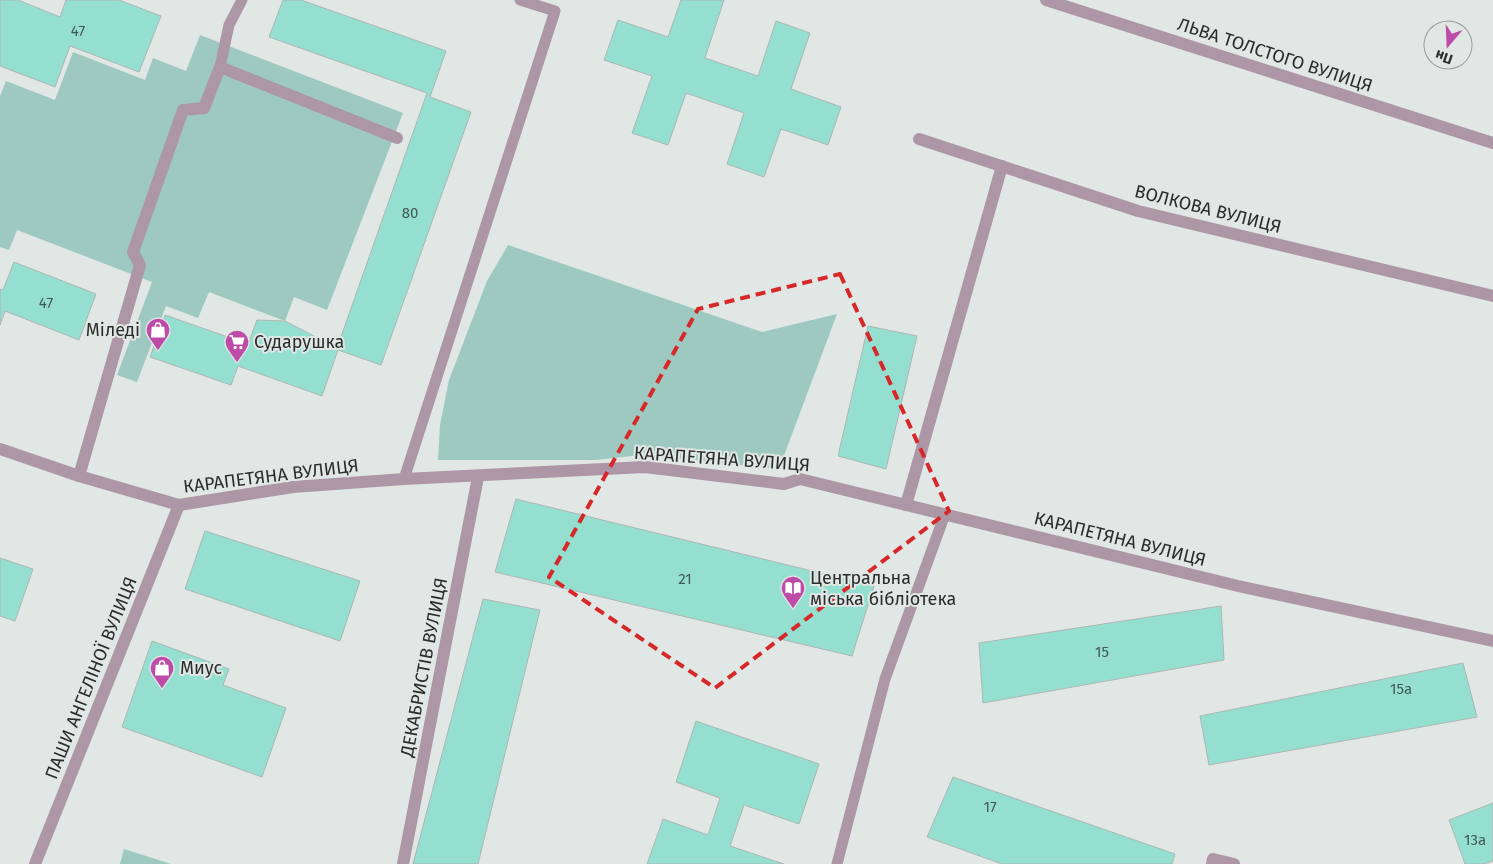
<svg xmlns="http://www.w3.org/2000/svg" width="1493" height="864" viewBox="0 0 1493 864" font-family="'Fira Sans',sans-serif">
<rect width="100%" height="100%" fill="#e0e7e5"/>
<g fill="#9ec9c0">
<path d="M200,35l203,78 -76,197 -33,-13 -9,24 -76,-29 -11,26 -32,-12 -29,76 -20,-7 35,-93 -135,-52 -8,20 -9,-3v-151l6,-15 49,19 18,-48 72,28 8,-22 33,13z"/>
<path d="M508,245l254,87 75,-18 -58,155 -138,-14 -45,5h-158l2,-35 9,-45 38,-99z"/>
<path d="M124,849l47,15h-51z"/>
</g>
<g fill="#94dfd0" stroke="#afb6b4">
<path d="M0,0h18l42,17 6,-17h53l42,16 -22,56 -69,-26 -15,41 -55,-21z"/>
<path d="M283,0h18l145,51 -16,46 41,15 -90,253 -43,-15 -16,46 -84,-30 -7,19 -81,-28 15,-42 83,29 9,-24 28,1 52,27 90,-255 -158,-56z"/>
<path d="M681,0h43l-19,58 53,18 18,-55 34,12 -19,56 50,18 -13,38 -47,-16 -17,48 -37,-13 17,-51 -58,-20 -18,52 -36,-12 20,-57 -48,-16 14,-40 50,17z"/>
<path d="M14,262l82,32 -17,46 -74,-29 -5,14v-36l3,1z"/>
<path d="M868,326l49,10 -31,133 -48,-13z"/>
<path d="M516,499l358,87 -22,70 -357,-84z"/>
<path d="M205,531l155,50 -20,60 -155,-52z"/>
<path d="M0,558l33,11 -18,52 -15,-5z"/>
<path d="M483,599l57,11 -62,254h-65z"/>
<path d="M1221,606l3,54 -241,43 -4,-60z"/>
<path d="M152,641l77,28 -6,16 63,23 -24,69 -140,-50z"/>
<path d="M1463,663l14,54 -268,48 -9,-49z"/>
<path d="M696,721l123,43 -20,60 -55,-19 -14,41 54,18h-137l16,-45 45,16 12,-37 -44,-16z"/>
<path d="M953,777l222,77 -3,10h-170l-75,-27z"/>
<path d="M1493,803v58l-9,3h-19l-16,-44z"/>
</g>
<g fill="none" stroke-linecap="round" stroke-linejoin="round">
<g stroke="#ad97a7" stroke-width="11">
<path d="M220,67l9,-42 13,-25"/>
<path d="M404,479l151,-468 -35,-11"/>
<path d="M837,864l48,-185 60,-165"/>
</g>
<g stroke="#ad97a7" stroke-width="12">
<path d="M1046,0l447,143"/>
<path d="M919,139l219,72 355,85"/>
<path d="M0,449l79,27 100,29 114,-18 111,-8 241,-12 139,17 16,-5 438,107 255,55"/>
<path d="M79,476l61,-211 -7,-13 50,-142 21,-2 16,-41 177,71"/>
<path d="M906,505l96,-339"/>
<path d="M35,864l144,-359"/>
<path d="M403,864l75,-387"/>
<path d="M1212,864l1,-5 21,5"/>
</g>
</g>
<path fill="none" stroke="#d62828" stroke-width="4" stroke-dasharray="10 6" stroke-linejoin="round" d="M840,274l109,237 -234,177 -166,-111 149,-268z"/>
<defs>
<symbol id="shop-pin" viewBox="-11 -11 22 30"><path d="M0 17L-7.5 6A9.5 9.5 0 1 1 7.5 6Z" fill="#bd4ba7" stroke="#e0e7e5"/><path d="M-5-2.5h2.3a2.7 3.5 0 0 1 5.4 0H5L5.5 6h-11ZM-1.5-2.5h3a1.5 2.3 0 0 0-3 0Z" fill="#fff"/></symbol>
<symbol id="supermarket-pin" viewBox="-11 -11 22 30"><path d="M0 17L-7.5 6A9.5 9.5 0 1 1 7.5 6Z" fill="#bd4ba7" stroke="#e0e7e5"/><path d="M-6-5.5h2.5l.6 2H6L4.5 2H-2.5L-4.4-4H-6ZM-1.5 3.2a1.3 1.3 0 1 0 .1 0ZM3 3.2a1.3 1.3 0 1 0 .1 0Z" fill="#fff"/></symbol>
<symbol id="library-pin" viewBox="-11 -11 22 30"><path d="M0 17L-7.5 6A9.5 9.5 0 1 1 7.5 6Z" fill="#bd4ba7" stroke="#e0e7e5"/><path d="M-6-4Q-3-5.5-.7-3.5V5Q-3 3-6 4ZM6-4Q3-5.5 .7-3.5V5Q3 3 6 4Z" fill="#fff"/></symbol>
</defs>
<g fill-rule="evenodd">
<use href="#shop-pin" x="144" y="316" width="28" height="38"/>
<use href="#supermarket-pin" x="223" y="328" width="28" height="38"/>
<use href="#library-pin" x="779" y="574" width="28" height="38"/>
<use href="#shop-pin" x="148" y="654" width="28" height="38"/>
</g>
<g text-anchor="middle" stroke-width="4" stroke-linejoin="round" paint-order="stroke">
<g font-size="15" fill="#445a55">
<text x="78" y="36">47</text>
<text x="410" y="218">80</text>
<text x="46" y="308">47</text>
<text x="685" y="584">21</text>
<text x="1102" y="657">15</text>
<text x="1401" y="694">15а</text>
<text x="990" y="812">17</text>
<text x="1475" y="845">13а</text>
</g>
<g font-size="18" fill="#2a2d2c" stroke="#e0e7e5">
<text transform="translate(1275 55) rotate(18)" y="6">ЛЬВА ТОЛСТОГО ВУЛИЦЯ</text>
<text transform="translate(1208 209) rotate(14)" y="6">ВОЛКОВА ВУЛИЦЯ</text>
<text transform="translate(722 459) rotate(4)" y="6">КАРАПЕТЯНА ВУЛИЦЯ</text>
<text transform="translate(271 476) rotate(-7)" y="6">КАРАПЕТЯНА ВУЛИЦЯ</text>
<text transform="translate(1120 539) rotate(14)" y="6">КАРАПЕТЯНА ВУЛИЦЯ</text>
<text transform="translate(424 667) rotate(-79)" y="6">ДЕКАБРИСТІВ ВУЛИЦЯ</text>
<text transform="translate(91 678) rotate(-68)" y="6">ПАШИ АНГЕЛІНОЇ ВУЛИЦЯ</text>
</g>
<g font-size="18" fill="#2a2d2c" stroke="#e0e7e5" text-anchor="start">
<text x="140" y="336" text-anchor="end">Міледі</text>
<text x="254" y="348">Сударушка</text>
<text x="810" y="584">Центральна<tspan x="810" dy="21">міська бібліотека</tspan></text>
<text x="180" y="674">Миус</text>
</g>
</g>
<g transform="translate(1448 45) rotate(199)"><circle r="24" fill="#e0e7e5" stroke="#979d9b"/>
<path d="M0-4L9 19L0 12L-9 19Z" fill="#bd4ba7"/>
<text y="-8" font-size="14" font-weight="bold" text-anchor="middle" fill="#2a2d2c">Пн</text>
</g>
</svg>
